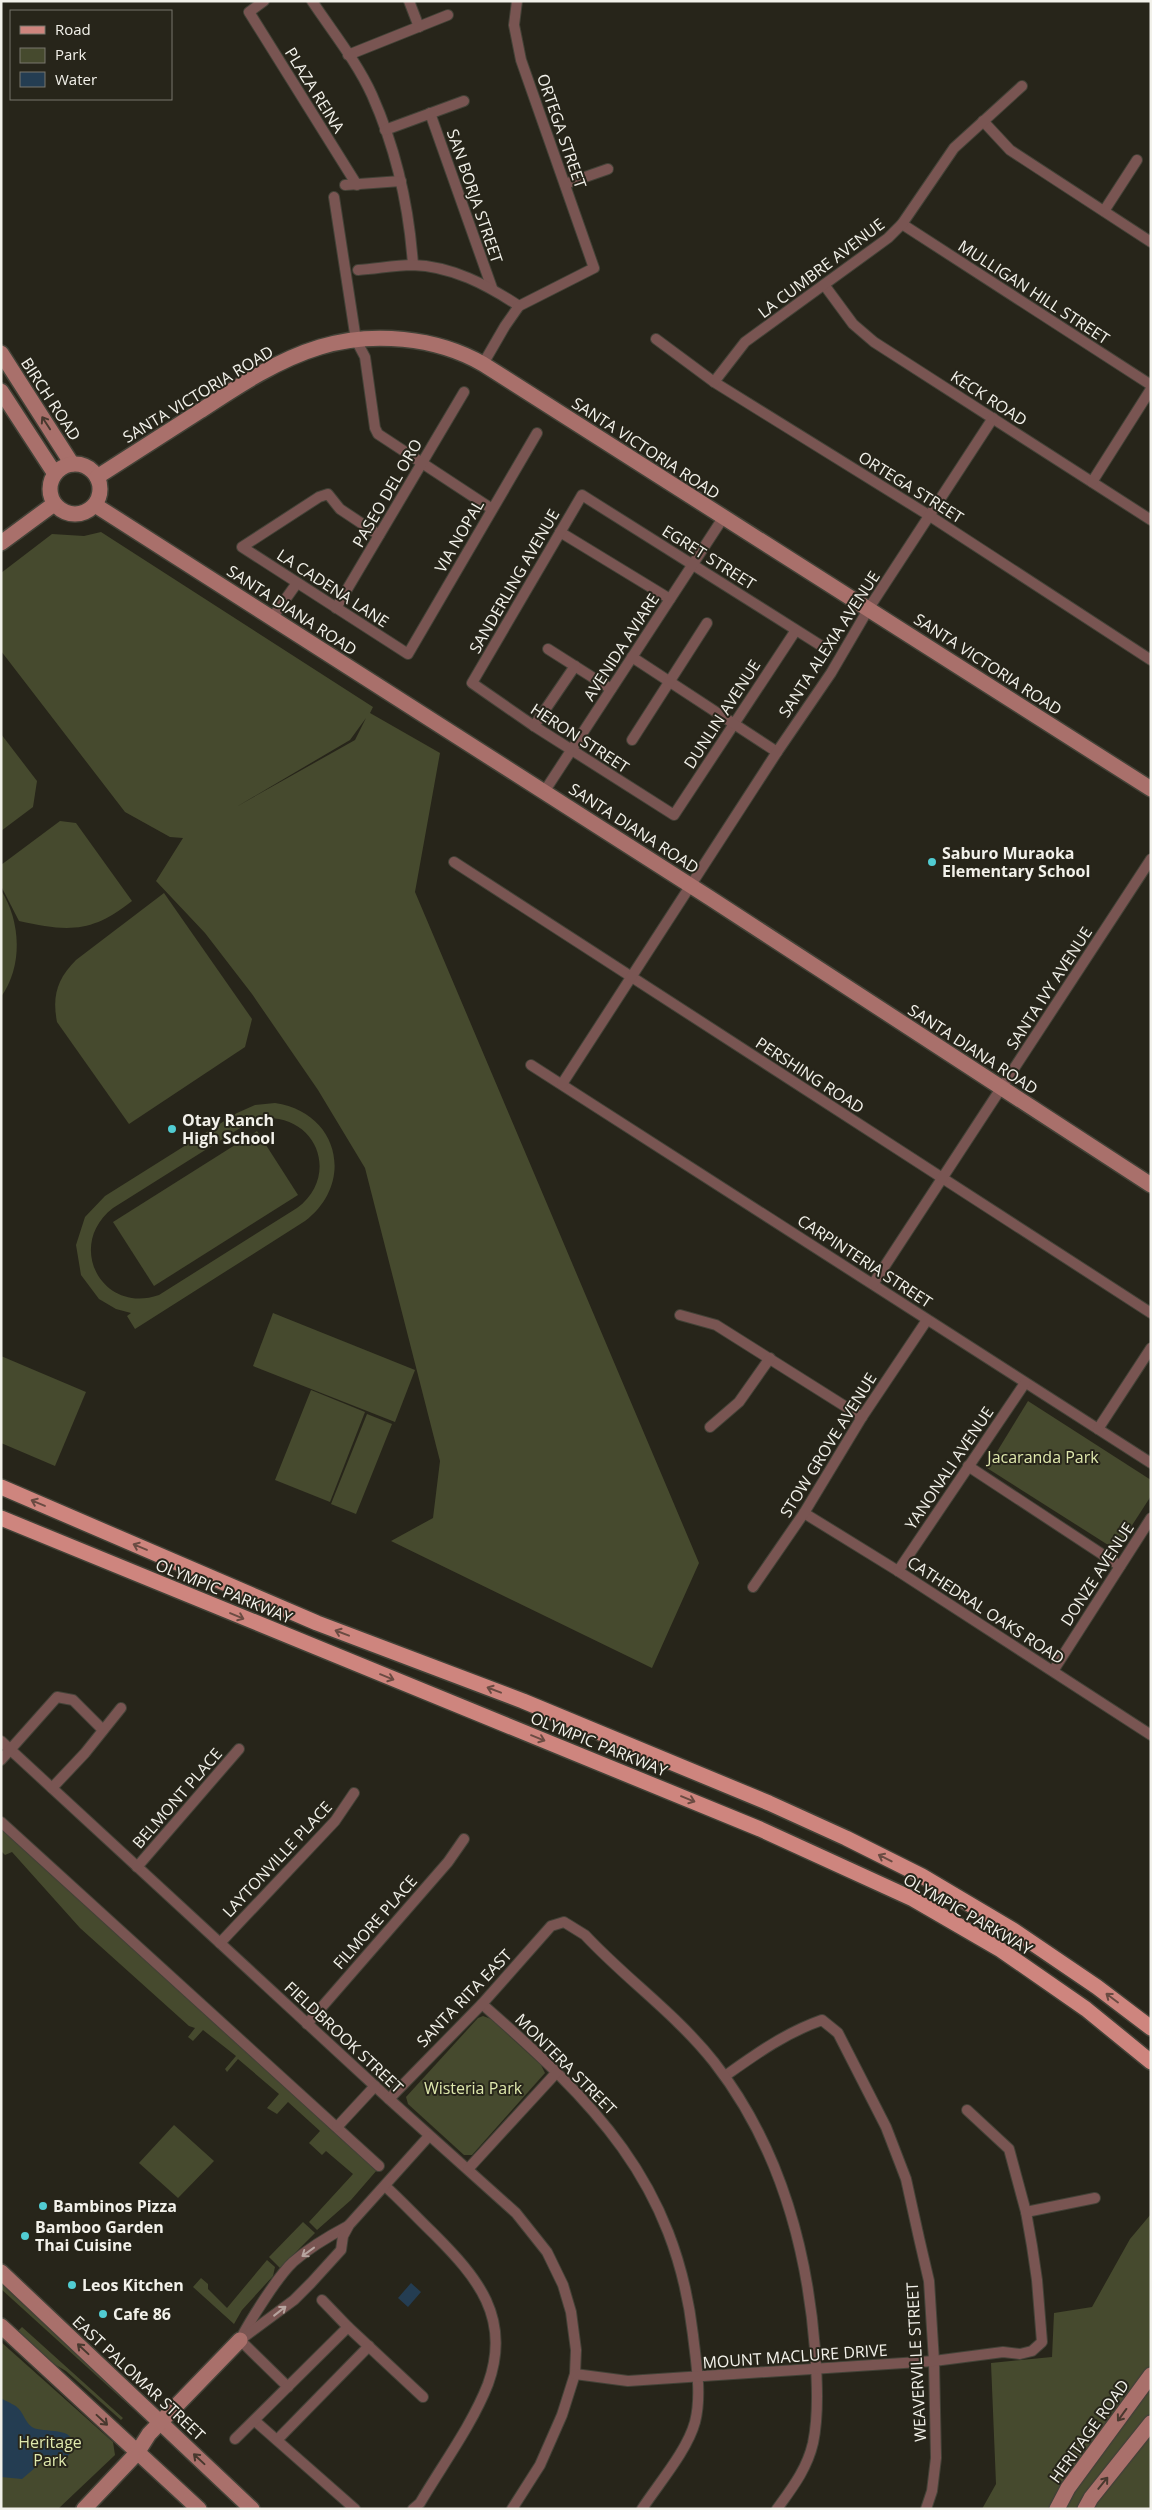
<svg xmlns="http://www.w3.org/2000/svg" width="1152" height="2510" viewBox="0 0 1152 2510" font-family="'Open Sans',sans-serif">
<rect width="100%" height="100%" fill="#27251a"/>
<g fill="#464a2e" fill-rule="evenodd">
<path d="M101,532l272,175 -3,6 70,40 -25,139 284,671 -47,105 -261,-127 42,-23 7,-57 -75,-293 -47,-78 -66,-96 -47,-61 -49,-52 27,-43 -13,-1 -45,-25 -124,-161v-78l51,-39 32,2zM366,718l-11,22 -119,67 114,-67z"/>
<path d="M1,734l36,47 -4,26 -32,24z"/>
<path d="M60,821l16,2 56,78c-40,32 -64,31 -113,20l-18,-35v-21z"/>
<path d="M1,890c20,32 22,76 0,107z"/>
<path d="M164,893l88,126 -7,28 -116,77 -72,-102c-5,-26 0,-43 19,-62z"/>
<path d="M275,1103c63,9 81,79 30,118l-170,108 -8,-13 4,-3 -15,-4 -17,-10 -18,-24 -5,-30 9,-28 20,-21 132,-83 18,-8zM266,1118c53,-1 73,59 31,90l-138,87c-57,20 -94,-50 -46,-87l132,-83z"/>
<path d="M257,1131l41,64 -144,91 -41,-64z"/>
<path d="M273,1313l142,57 -20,52 -142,-56z"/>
<path d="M1,1356l85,36 -31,74 -54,-23z"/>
<path d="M311,1390l54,22 -35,90 -55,-22z"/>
<path d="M1028,1401l123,79v16l-35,54 -129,-82z"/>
<path d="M367,1414l25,10 -36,90 -25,-10z"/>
<path d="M1,1824l376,346 -26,30 -34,30 -8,-8 44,-48 -27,-23 -4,4 -13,-12 11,-12 -32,-29 -11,12 -10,-6 12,-14 -41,-35 -11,13 -2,-3 11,-13 -33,-26 -10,11 -5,-4 7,-9 -6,-2 -109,-98 -68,-76 -7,3 -4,-4z"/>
<path d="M483,2016l8,3 50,46 4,8 -73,82h-8l-56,-51 -2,-7 72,-79z"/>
<path d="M174,2125l40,36 -36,37 -39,-35z"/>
<path d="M1151,2214v293l-2,2h-167l14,-25 -5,-121 61,-6 2,-44 38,-6 38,-68z"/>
<path d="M303,2222l12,11 -35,35 -11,-11z"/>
<path d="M267,2260l8,7 -2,9 -31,34 -8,14 -41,-37 8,-9 7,6v5l19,19z"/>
<path d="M1,2280l133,123 -3,4 -130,-118z"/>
<path d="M22,2327l101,91 -2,2 -55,-49 -17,-10 -32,-29z"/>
<path d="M1,2342l112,100 2,13 -57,54h-57z"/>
</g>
<g fill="#243d52">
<path d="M411,2283l10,9 -13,15 -10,-9z"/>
<path d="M1,2398c6,4 13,6 17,10 6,6 7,14 14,19 11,7 45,-2 40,21 -4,16 -17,11 -29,13l-21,18 -21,-2z"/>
</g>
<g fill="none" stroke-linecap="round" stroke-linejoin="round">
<defs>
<g id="street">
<path d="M264,1l-15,11 108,173"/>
<path d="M312,1c20,30 45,61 60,94 24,54 37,112 41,170"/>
<path d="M409,1l10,26"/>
<path d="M348,55l100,-40"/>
<path d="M430,113l62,175"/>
<path d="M983,121l27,29 141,92"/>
<path d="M385,130l79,-29"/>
<path d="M565,184l43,-15"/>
<path d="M345,185l56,-4"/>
<path d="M334,197l22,143 9,17 10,71 3,6 114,75"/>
<path d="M1104,211l33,-51"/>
<path d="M902,224l249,161"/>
<path d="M358,270c18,-1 36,-5 54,-5 40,1 75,20 107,41"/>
<path d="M825,286l28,38 21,18 277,178"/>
<path d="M656,339l58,43 216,134 221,144"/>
<path d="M483,364l22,-38 14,-20 75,-38 -73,-208 -7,-35 3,-24"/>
<path d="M714,382l31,-40 143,-104 14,-14 52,-76 68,-62"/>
<path d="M1092,482l59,-93"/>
<path d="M560,532l110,67"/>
<path d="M379,535l-39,-26 -12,-15 -9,3 -77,50 166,107 129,-221"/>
<path d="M336,608l128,-216"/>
<path d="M272,618l25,-35"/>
<path d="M796,630l-122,185 -140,-89 -62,-43 110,-188 238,150"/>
<path d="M548,649l63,40"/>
<path d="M632,657l145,95"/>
<path d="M534,726l41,-60"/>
<path d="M632,740l75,-117"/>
<path d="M544,792l179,-274"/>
<path d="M454,862l697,451"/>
<path d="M531,1065l620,398"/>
<path d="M562,1084l215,-332 54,-79 38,-65 124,-190"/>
<path d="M873,1284l278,-425"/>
<path d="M680,1315l36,10 146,92"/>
<path d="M710,1427l29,-25 31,-44"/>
<path d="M1098,1429l53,-81"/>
<path d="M968,1466l152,100"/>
<path d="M804,1513l94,58 253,164"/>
<path d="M898,1571l127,-188"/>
<path d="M753,1587l51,-74 58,-96 65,-97"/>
<path d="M1053,1671l98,-153"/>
<path d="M1,1741l388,358 127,114 31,39 16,33 8,27 5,38 -1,24 -13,41 -22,50 -28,44"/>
<path d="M1,1760l56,-63 16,3 30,30"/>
<path d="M52,1788l33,-35 36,-45"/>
<path d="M1,1822l378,344"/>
<path d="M137,1867l102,-118"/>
<path d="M220,1943l115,-122 19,-28"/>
<path d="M482,2004c111,97 193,177 211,331 3,27 9,60 2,87 -8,29 -36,61 -53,87"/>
<path d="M307,2024l141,-162 16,-23"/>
<path d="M725,2076c31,-22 60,-43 97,-56l16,13 48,94 20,52 13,59 10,43 5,80 2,97 -4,33 -6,18"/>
<path d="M389,2099l93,-95 69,-78 13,-4 21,13c41,44 91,79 129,127 64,82 93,185 101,287 2,30 4,65 -2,94 -6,26 -21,45 -36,66"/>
<path d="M337,2127l38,-41"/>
<path d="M468,2169l89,-97"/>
<path d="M385,2186c17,15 32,32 49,48 43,43 78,84 54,150 -16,41 -45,80 -68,119l-7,6"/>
<path d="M1026,2212l69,-14"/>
<path d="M322,2300l26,27"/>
<path d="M241,2338c10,-19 37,-62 52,-76 16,-14 36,-26 55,-36"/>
<path d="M240,2340l54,-40 17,-17 30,-33 2,-14 6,-11 80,-89"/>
<path d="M240,2340l48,47"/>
<path d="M575,2374l53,7 306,-20 69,-9 17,2 12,-3 10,-9 -5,-62 -5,-34 -6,-34 -17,-63 -42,-39"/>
<path d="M255,2421l100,88"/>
<path d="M235,2439l113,-112 75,70"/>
<path d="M277,2440l92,-94"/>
</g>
<g id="secondary">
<path d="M1,353l71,111"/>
<path d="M1,391l54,83"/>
<circle cx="75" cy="489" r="25"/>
<path d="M97,477c34,-22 69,-44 103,-66 38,-25 77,-51 120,-64 52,-16 116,-10 163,17l668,425"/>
<path d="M95,505l615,393 441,287"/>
<path d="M1,543l53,-39"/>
<path d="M1,2272l251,237"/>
<path d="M1,2326l198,183"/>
<path d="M84,2509l53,-56 12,-19 91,-94"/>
<path d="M1057,2509l11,-21 83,-113"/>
<path d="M1085,2509l6,-11 60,-75"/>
</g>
<g id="primary">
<path d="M1,1487l316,136 206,78 246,102 77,35 76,38 91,54 84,57 54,41"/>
<path d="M1,1518l759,311 153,70 88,51 85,59 65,53"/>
</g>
</defs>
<use href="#street" stroke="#434237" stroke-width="12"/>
<use href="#secondary" stroke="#434237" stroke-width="18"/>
<use href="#primary" stroke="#434237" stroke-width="18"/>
<use href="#street" stroke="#795552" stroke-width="10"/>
<use href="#secondary" stroke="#a9706b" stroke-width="15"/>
<use href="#primary" stroke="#ce857e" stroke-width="15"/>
</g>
<defs><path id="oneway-shaft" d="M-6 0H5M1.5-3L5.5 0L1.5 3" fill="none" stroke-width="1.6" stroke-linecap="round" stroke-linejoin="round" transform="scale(1.25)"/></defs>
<g stroke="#48382e">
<use href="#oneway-shaft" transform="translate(46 423) rotate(-123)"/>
<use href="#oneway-shaft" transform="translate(83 2349) rotate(-137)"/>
<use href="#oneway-shaft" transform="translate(1122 2415) rotate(126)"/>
<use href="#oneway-shaft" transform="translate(102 2420) rotate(43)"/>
<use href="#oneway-shaft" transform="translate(199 2459) rotate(-137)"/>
<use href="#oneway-shaft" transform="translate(1103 2483) rotate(-51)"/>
</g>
<g stroke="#6a4b42">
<use href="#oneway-shaft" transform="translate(38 1503) rotate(-157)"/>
<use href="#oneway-shaft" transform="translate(140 1547) rotate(-157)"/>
<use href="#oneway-shaft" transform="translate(237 1616) rotate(23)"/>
<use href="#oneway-shaft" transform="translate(342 1633) rotate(-159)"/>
<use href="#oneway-shaft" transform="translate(387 1677) rotate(22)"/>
<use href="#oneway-shaft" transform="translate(494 1690) rotate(-159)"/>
<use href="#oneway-shaft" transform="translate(538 1738) rotate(22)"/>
<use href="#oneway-shaft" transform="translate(688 1799) rotate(22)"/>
<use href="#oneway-shaft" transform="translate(885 1858) rotate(-153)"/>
<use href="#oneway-shaft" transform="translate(1112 1998) rotate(-143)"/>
</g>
<g stroke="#b6a39e">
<use href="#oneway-shaft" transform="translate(308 2252) rotate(144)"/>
<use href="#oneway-shaft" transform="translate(280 2311) rotate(-38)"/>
</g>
<g fill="#51ccd2" stroke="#27251a" stroke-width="2">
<circle cx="932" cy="862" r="5"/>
<circle cx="172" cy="1129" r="5"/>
<circle cx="43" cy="2206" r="5"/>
<circle cx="25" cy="2236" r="5"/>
<circle cx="72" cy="2285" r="5"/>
<circle cx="103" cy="2314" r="5"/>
</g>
<g text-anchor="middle" stroke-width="4" stroke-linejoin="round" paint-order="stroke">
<g font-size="16" fill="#f2f1ea" stroke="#27251a">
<text transform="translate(315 90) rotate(58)" y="6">PLAZA REINA</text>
<text transform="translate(562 131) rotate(71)" y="6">ORTEGA STREET</text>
<text transform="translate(475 196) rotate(71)" y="6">SAN BORJA STREET</text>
<text transform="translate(821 268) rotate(-37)" y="6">LA CUMBRE AVENUE</text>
<text transform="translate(1034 292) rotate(33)" y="6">MULLIGAN HILL STREET</text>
<text transform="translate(198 394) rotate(-31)" y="6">SANTA VICTORIA ROAD</text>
<text transform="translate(989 398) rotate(33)" y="6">KECK ROAD</text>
<text transform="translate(51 399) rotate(57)" y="6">BIRCH ROAD</text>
<text transform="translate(646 448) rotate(33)" y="6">SANTA VICTORIA ROAD</text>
<text transform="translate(911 487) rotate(32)" y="6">ORTEGA STREET</text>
<text transform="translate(387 493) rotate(-60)" y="6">PASEO DEL ORO</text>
<text transform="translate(459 536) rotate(-60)" y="6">VIA NOPAL</text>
<text transform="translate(709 557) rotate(32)" y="6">EGRET STREET</text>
<text transform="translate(514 581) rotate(-60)" y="6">SANDERLING AVENUE</text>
<text transform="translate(333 588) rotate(33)" y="6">LA CADENA LANE</text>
<text transform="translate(292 610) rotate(33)" y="6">SANTA DIANA ROAD</text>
<text transform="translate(829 644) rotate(-57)" y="6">SANTA ALEXIA AVENUE</text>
<text transform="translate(621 647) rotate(-57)" y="6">AVENIDA AVIARE</text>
<text transform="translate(988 664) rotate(33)" y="6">SANTA VICTORIA ROAD</text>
<text transform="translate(722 714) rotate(-57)" y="6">DUNLIN AVENUE</text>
<text transform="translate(580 738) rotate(33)" y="6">HERON STREET</text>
<text transform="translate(634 828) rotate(33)" y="6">SANTA DIANA ROAD</text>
<text transform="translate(1049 988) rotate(-57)" y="6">SANTA IVY AVENUE</text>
<text transform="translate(973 1049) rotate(33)" y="6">SANTA DIANA ROAD</text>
<text transform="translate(810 1075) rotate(33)" y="6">PERSHING ROAD</text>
<text transform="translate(865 1261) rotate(33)" y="6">CARPINTERIA STREET</text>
<text transform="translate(828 1445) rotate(-58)" y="6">STOW GROVE AVENUE</text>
<text transform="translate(949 1468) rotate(-56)" y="6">YANONALI AVENUE</text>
<text transform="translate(1097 1574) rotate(-57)" y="6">DONZE AVENUE</text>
<text transform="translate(224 1591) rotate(22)" y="6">OLYMPIC PARKWAY</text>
<text transform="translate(986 1610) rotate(33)" y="6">CATHEDRAL OAKS ROAD</text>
<text transform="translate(599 1744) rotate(22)" y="6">OLYMPIC PARKWAY</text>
<text transform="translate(177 1798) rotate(-49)" y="6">BELMONT PLACE</text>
<text transform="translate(277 1859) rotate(-47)" y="6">LAYTONVILLE PLACE</text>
<text transform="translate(968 1914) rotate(30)" y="6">OLYMPIC PARKWAY</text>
<text transform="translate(375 1922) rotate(-49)" y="6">FILMORE PLACE</text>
<text transform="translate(464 1998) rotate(-46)" y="6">SANTA RITA EAST</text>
<text transform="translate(344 2037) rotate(43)" y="6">FIELDBROOK STREET</text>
<text transform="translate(566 2064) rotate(45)" y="6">MONTERA STREET</text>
<text transform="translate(795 2356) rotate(-4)" y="6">MOUNT MACLURE DRIVE</text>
<text transform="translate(916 2362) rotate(-93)" y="6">WEAVERVILLE STREET</text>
<text transform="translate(139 2378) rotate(43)" y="6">EAST PALOMAR STREET</text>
<text transform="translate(1089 2431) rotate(-54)" y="6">HERITAGE ROAD</text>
</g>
<g font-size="16" font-weight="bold" fill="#f2f1ea" stroke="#27251a" text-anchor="start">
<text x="942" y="859">Saburo Muraoka<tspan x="942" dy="18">Elementary School</tspan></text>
<text x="182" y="1126">Otay Ranch<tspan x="182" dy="18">High School</tspan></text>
<text x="53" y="2212">Bambinos Pizza</text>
<text x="35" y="2233">Bamboo Garden<tspan x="35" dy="18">Thai Cuisine</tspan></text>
<text x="82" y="2291">Leos Kitchen</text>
<text x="113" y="2320">Cafe 86</text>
</g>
<g font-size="16" fill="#dfe8ad" stroke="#27251a">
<text x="1043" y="1463">Jacaranda Park</text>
<text x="473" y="2094">Wisteria Park</text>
<text x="50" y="2448">Heritage<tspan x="50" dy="18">Park</tspan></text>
</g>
</g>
<rect width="1152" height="2510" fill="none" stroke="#f2f1ea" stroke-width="5"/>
<rect x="10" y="10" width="162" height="90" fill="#27251a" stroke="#78776d"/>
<rect x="20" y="26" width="25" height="8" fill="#ce857e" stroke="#78776d"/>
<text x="55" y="35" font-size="15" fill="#f2f1ea">Road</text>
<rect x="20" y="48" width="25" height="15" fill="#464a2e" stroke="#78776d"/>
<text x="55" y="60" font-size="15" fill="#f2f1ea">Park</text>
<rect x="20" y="72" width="25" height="15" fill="#243d52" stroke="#78776d"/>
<text x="55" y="85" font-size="15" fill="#f2f1ea">Water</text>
</svg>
